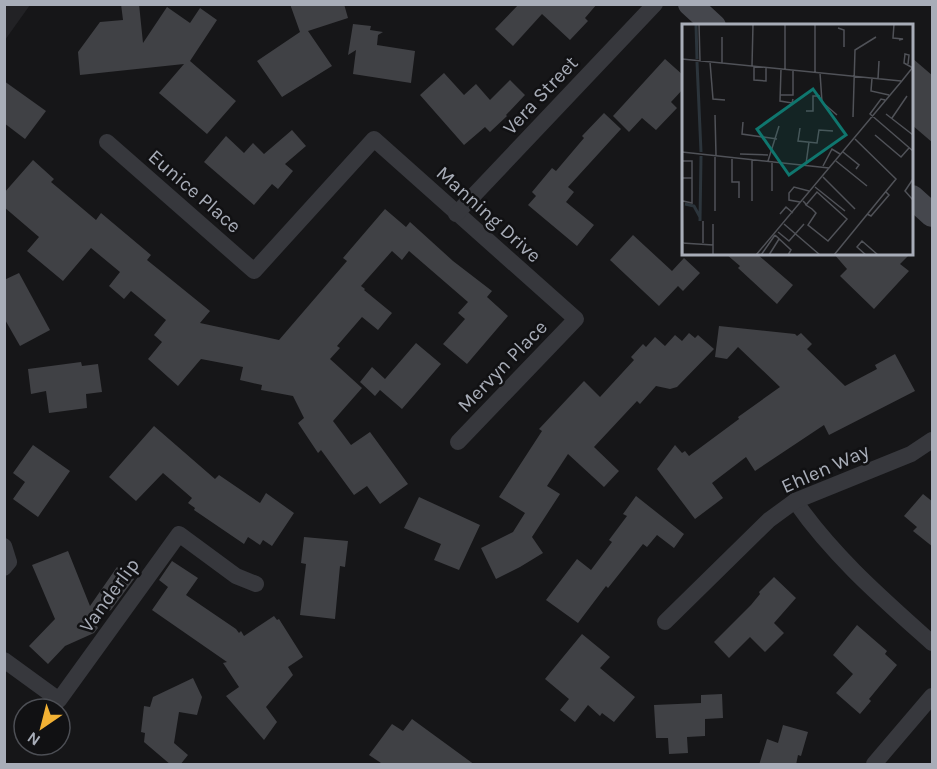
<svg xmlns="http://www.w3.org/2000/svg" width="937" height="769" viewBox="0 0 937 769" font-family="Karla,sans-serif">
<rect width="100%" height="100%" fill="#161618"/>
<path fill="#222225" d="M5,4l25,1 -25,35 -1,-35z"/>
<g fill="#404145">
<path d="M121,4h18l4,39 24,-36 23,16 10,-15 17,12 -27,41 46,40 -29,33 -48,-41 25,-29 -104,11 -2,-23 22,-30 23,-2z"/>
<path d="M290,4h54l4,14 -40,13 24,35 -50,31 -25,-36 43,-29z"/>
<path d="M519,4h78l-12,14 3,3 -18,19 -28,-26 -29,32 -18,-17z"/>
<path d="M353,24l18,2 -1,4 13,2 -5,3 -1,10 38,6 -4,32 -58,-9 3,-24 -8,5z"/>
<path d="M912,58l21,18v67l-21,-18z"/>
<path d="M665,59l19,17v12l-13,14 6,6 -21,22 -14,-12 -13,14 -16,-16z"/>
<path d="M444,73l20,22 12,-11 14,16 20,-20 15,15 -19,20 1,1 -17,16 -5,-5 -21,18 -44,-50z"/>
<path d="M4,81l42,30 -21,28 -21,-16z"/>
<path d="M604,113l17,16 -53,58 6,5 -8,10 28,23 -17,21 -49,-41 8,-9 -4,-4 20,-24 4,3 28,-33 -2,-2z"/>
<path d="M292,130l14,16 -21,18 8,7 -15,18 -6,-5 -18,21 -50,-43 22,-26 18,17 9,-10 11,11z"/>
<path d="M33,160l21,19 -3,3 45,38 5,-7 50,42 -4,5 63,51 -10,12 79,17 68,-79 -4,-3 42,-49 21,18 4,-5 43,39 39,30 -5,6 21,19 -41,48 -24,-20 22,-25 -7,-6 10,-11 -59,-51 -7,9 -10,-9 -31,35 4,3 -1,1 28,23 -14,17 -16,-13 -25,29 3,2 -10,11 32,29 -29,33 18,24 19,-13 38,52 -28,20 -13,-18 -13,9 -33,-45 -3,3 -20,-30 6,-5 -11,-22 -32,-6 1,-5 -22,-5 3,-13 -42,-8 -23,27 -30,-27 14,-17 -8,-7 12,-15 -35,-29 -7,8 -15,-13 11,-14 -29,-24 -28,33 -36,-30 12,-14 -35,-30v-14z"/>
<path d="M633,235l39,36 12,-13 16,15 -17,18 -5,-5 -19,20 -49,-46z"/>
<path d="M726,254h31l36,31 -16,19 -39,-36 2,-2z"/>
<path d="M834,254h76l-10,10 9,7 -35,38 -34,-33 7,-7z"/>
<path d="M19,273l31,57 -30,16 -16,-28v-38z"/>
<path d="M719,326l76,8 2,2 4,-3 11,11 -5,5 38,37 32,-17 -2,-4 20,-11 20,37 -86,44 -5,-10 -69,46 -9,-14 -34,26 11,15 -28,21 -38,-50 18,-24 7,8 3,-2 4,5 50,-37 -1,-2 42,-30 -42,-40 -11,12 -12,-2z"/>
<path d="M689,333l6,5 3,-3 16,14 -37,38 -7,2 -14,-3 -16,18 -3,-3 -43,46 25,24 -15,16 -36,-33 -21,32 13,8 -28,43 11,16 -23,14 -24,12 -15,-31 32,-16 12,-19 -26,-16 43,-66 -3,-2 45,-48 16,16 34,-37 -3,-3 12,-13 3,3 9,-10 10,9 10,-11 7,6z"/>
<path d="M416,343l25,21 -39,45 -22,-19 -5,6 -15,-14 12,-15 13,12z"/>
<path d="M81,362l1,4 16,-2 4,28 -16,2 1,14 -38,5 -3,-22 -15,3 -3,-25z"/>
<path d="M154,426l61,53 4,-4 41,28 6,-10 28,20 -22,33 -9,-6 -3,5 -12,-8 -4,7 -50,-34 1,-2 -7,-5 4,-5 -29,-25 -27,28 -27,-24z"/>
<path d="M33,445l37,26 -32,46 -25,-18 12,-17 -12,-9z"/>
<path d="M923,494l10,8v45l-20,-16 4,-4 -13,-11z"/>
<path d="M636,496l48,38 -10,14 -17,-13 -10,12 -4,-3 -35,44 -2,-2 -28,37 -32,-23 31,-41 14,11 21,-28 -3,-2 18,-24 -4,-2z"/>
<path d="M419,497l61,28 -21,45 -25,-10 7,-16 -37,-16z"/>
<path d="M304,537l44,4 -3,26 -5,-1 -5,53 -35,-4 6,-51 -5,-1z"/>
<path d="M68,551l22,55 27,-39 17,12 -23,31 -18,8 5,10 -4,5 -29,13 -17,18 -19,-18 26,-27 -23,-54z"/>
<path d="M172,561l26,17 -12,17 50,34 3,4 2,-2 3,5 30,-20 3,4 2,-1 24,38 -15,10 5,8 -27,32 11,15 -13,18 -38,-44 13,-9 -16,-24 4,-1 -75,-52 16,-23 -9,-7z"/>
<path d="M774,577l22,21 -22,25 10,10 -19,19 -15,-15 -21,21 -15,-16 37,-37 9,-11 -1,-2z"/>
<path d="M857,625l30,26 -2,3 12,11 -28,34 2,2 -11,13 -24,-21 17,-19 -20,-19z"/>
<path d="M582,634l28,23 -10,11 35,29 -21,25 -12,-9 -2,3 -12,-11 -13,17 -15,-12 9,-11 -24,-20z"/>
<path d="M193,678l9,19 -5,18 -18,-3 -5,31 14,12 -8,10h-9l-27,-23 1,-9 -4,-1 3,-26 6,1 3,-10z"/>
<path d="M722,694l1,24 -18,1v17l-18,1 1,16 -19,1 -1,-16h-12l-2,-33 47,-2v-8z"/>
<path d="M412,719l63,46h-91l-15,-10 23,-31 11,7z"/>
<path d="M783,725l25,7 -7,24 -3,-1 -2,10h-37l8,-26 11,4z"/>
</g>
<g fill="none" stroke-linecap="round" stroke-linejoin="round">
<g stroke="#37383d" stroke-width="16">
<path d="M107,142l147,129 120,-132 202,180 -118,123"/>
<path d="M456,214l199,-210"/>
<path d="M795,501c38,55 88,98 137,142"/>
<path d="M4,546l5,16 -5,6"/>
<path d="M665,622l104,-102 26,-19 116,-47 21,-14"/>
<path d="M4,660l55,40 120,-166 57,42 20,8"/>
<path d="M874,764l58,-68"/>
</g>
<g stroke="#45474d" stroke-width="24">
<path d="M690,4l24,22"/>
<path d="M912,197l20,18"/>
</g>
</g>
<g text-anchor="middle" stroke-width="5" stroke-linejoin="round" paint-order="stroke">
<g font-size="20" fill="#a8adb8" stroke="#111113">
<text transform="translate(540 95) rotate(-47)" y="7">Vera Street</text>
<text transform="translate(195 191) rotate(41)" y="7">Eunice Place</text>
<text transform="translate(489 214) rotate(42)" y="7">Manning Drive</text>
<text transform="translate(502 366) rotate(-46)" y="7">Mervyn Place</text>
<text transform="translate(825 468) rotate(-24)" y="7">Ehlen Way</text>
<text transform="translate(109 595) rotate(-54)" y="7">Vanderlip</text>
</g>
</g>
<g transform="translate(682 24)">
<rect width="231" height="231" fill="#161618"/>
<path fill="none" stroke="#2c353c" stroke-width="3" d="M14,0l1,35M15,38l4,90M3,180l9,2 6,11M18,197l1,-65"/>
<path fill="none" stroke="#505258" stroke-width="1.5" d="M17,0l1,37M103,0v45M133,0v48M212,0l-1,14 10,1 -4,1M156,4l6,2v17M0,35l219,22M28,38l3,37 12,1M40,39v-26M226,40l1,-9 -4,-1 -1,9 9,5M70,42l1,-42M72,42v14l12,1v-14M99,45l-1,32 12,2 1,-4M138,49l2,29 15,13M190,54l-1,13 18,4M196,55l1,-18M219,58l12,-15M98,71h13v-25M203,76l-4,-1 -11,15 43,37M124,87h7v-15h7M204,90l27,21M33,91l1,40M171,93l2,-67 21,-13M210,94l15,-22M61,98l-1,12 35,5M118,104l-2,13 19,2 2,-13 14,1M193,111l26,22 8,-9M0,128l147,16M161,128l16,13 -3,4M58,130l28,1M33,131v56M50,133v25h7v16M70,135v42M0,137h10v17h-10M86,137l11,-35M90,137v30M154,137l31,25M124,140l3,-22M141,142l9,-17 8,5M141,153l32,32M231,155l-8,12 8,9M0,161l1,70M133,163l30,24M1,177l9,2v-25M121,177l2,2 1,2 6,4 4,4 -8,12 20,16 19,-22 -30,-27 -11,13M118,178l-11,-2v-7l5,-6 15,4M98,190l6,-7 7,6M185,190l4,2 18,-21 -3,-3M21,197v22M31,200v31M102,200l36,31M96,208l11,9 15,-17M93,211l16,15 -3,5M0,219l31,2M74,231l145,-173M79,231l14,-20M87,231l10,-16M152,231l62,-76 -41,-40M184,231l-9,-8 5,-6 16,14"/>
<path fill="#0f766e" fill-opacity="0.15" stroke="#0f766e" stroke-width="3" d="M131,65l33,46 -57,40 -32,-46z"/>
<rect width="231" height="231" fill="none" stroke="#a8adb8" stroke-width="3"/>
</g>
<rect width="937" height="769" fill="none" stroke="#a8adb8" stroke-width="12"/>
<g transform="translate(42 727) rotate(215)"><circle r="28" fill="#111113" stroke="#4d4f55" stroke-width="1.5"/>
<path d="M0-4.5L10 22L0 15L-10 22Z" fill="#f2b134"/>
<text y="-9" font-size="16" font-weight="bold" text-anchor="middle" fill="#a8adb8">N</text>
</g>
</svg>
